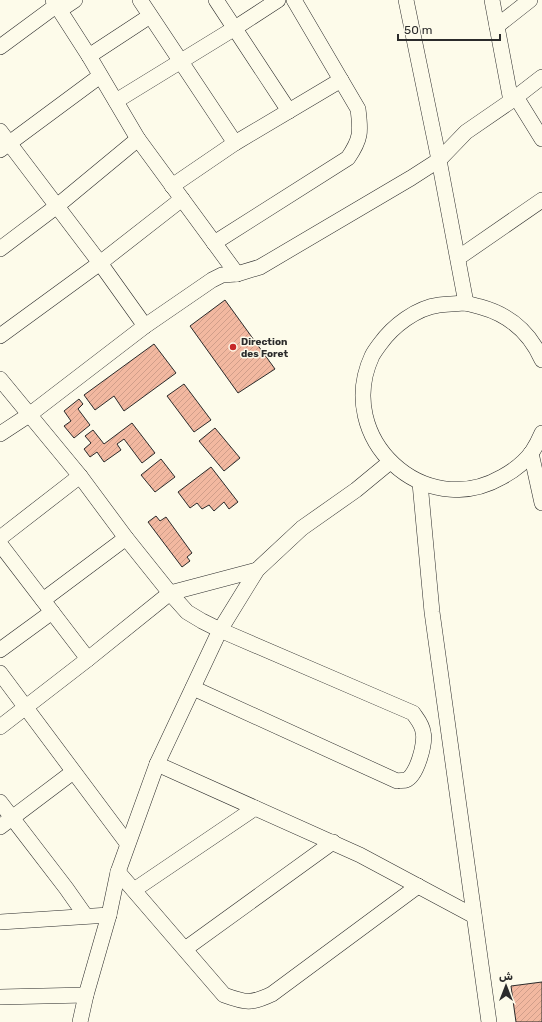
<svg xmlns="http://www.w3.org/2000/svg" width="542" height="1022" viewBox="0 0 542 1022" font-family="Rubik,'Noto Naskh Arabic',sans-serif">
<defs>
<pattern id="building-hatch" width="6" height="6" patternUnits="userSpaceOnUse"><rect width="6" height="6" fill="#f2b8a0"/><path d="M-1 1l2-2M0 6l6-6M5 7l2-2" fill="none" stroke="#d09e8a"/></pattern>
</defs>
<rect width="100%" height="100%" fill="#fdfbea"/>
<g fill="url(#building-hatch)" stroke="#2b2b2b">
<path d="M225,300l50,69 -37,24 -48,-67z"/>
<path d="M154,344l22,29 -52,38 -10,-15 -19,14 -11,-15z"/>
<path d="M184,384l27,36 -17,12 -27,-36z"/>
<path d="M79,399l4,5 -5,5 12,16 -16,13 -10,-12 7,-5 -7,-10z"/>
<path d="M132,423l23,30 -13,10 -18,-24 -7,5 4,6 -17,12 -7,-10 -7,5 -6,-8 7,-6 -6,-7 8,-6 11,14z"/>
<path d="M215,428l25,30 -16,13 -25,-30z"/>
<path d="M161,459l14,18 -20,15 -14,-17z"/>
<path d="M211,467l27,35 -9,7 -5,-7 -10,9 -5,-6 -7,4 -5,-6 -7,5 -12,-16z"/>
<path d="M156,516l4,5 6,-4 26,36 -5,4 3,4 -8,6 -34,-45z"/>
<path d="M542,982v40h-26l-5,-36z"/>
</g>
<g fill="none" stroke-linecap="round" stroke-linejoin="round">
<defs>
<g id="minor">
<path d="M53,0l36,56 49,83 99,135"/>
<path d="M140,0l95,143 -63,43"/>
<path d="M216,0l73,111"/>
<path d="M406,0l33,160 27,143"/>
<path d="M492,0l19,101"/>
<path d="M60,10l15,-10"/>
<path d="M497,26l33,-26"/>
<path d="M0,47l57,-42"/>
<path d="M89,56l61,-40"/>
<path d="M516,97l26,42"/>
<path d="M116,101l119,-73 43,-28"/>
<path d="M0,131l100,132 45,63"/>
<path d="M235,143l106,-63"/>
<path d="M0,150l100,-74"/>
<path d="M214,243l134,-85c13,-19 13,-26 10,-49l-64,-109"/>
<path d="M0,249l57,-43 81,-67"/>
<path d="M458,258l84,-58"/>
<path d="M0,336l100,-73 82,-64"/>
<path d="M542,360c-12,-27 -32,-45 -61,-53 -6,-1 -12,-4 -18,-4 -8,1 -16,1 -24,2 -23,3 -46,21 -59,39 -3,4 -6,8 -8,12 -38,82 52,166 130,121 11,-6 22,-14 30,-25 4,-6 7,-12 10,-19"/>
<path d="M0,379l80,97 46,62 44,55 17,19 15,9 18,9 193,83c4,6 9,11 10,19 3,10 -6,44 -17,48 -2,1 -7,0 -9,1l-204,-93"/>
<path d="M0,434l29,-19 116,-89 67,-46 10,-5 15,-1 23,-7 151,-89 28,-18 27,-28 45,-31 31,-24"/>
<path d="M531,453l11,50"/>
<path d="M420,483l12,129 57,410"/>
<path d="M0,538l80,-62"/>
<path d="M0,544l88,115"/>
<path d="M43,600l83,-62"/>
<path d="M0,650l52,-38"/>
<path d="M0,673l127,170"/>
<path d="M0,727l88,-68 82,-66 87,-23"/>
<path d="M157,764l203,91 114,61"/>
<path d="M0,802l66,86 19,27"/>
<path d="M0,827l73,-55"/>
<path d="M118,872l106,123c22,8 27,9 48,-1l146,-108"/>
<path d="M134,890l121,-82"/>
<path d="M0,922l109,-7 9,-43 39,-108 63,-134 37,-60 45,-42 54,-38 34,-28"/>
<path d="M185,949l148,-107"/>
<path d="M0,997l86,-2"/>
<path d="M80,1022l6,-27 23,-80"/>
</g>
</defs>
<use href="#minor" stroke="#2b2b2b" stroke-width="16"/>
<use href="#minor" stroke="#fdfbea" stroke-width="15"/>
</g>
<circle fill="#c62828" stroke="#fdfbea" stroke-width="1.5" cx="233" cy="347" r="4"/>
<g text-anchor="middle" stroke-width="3" stroke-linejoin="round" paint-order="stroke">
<g font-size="10" font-weight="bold" fill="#2b2b2b" stroke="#fdfbea" text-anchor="start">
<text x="241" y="345">Direction<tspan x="241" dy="12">des Foret</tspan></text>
</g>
</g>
<g transform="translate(506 986)" stroke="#fdfbea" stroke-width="3" paint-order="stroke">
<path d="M0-3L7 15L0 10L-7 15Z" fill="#2b2b2b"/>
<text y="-6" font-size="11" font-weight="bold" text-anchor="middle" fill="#2b2b2b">ش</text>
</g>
<path d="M398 34v6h102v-6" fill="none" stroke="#2b2b2b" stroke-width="2"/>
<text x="404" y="34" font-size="12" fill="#2b2b2b" stroke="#fdfbea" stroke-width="3" paint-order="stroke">50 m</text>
</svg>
